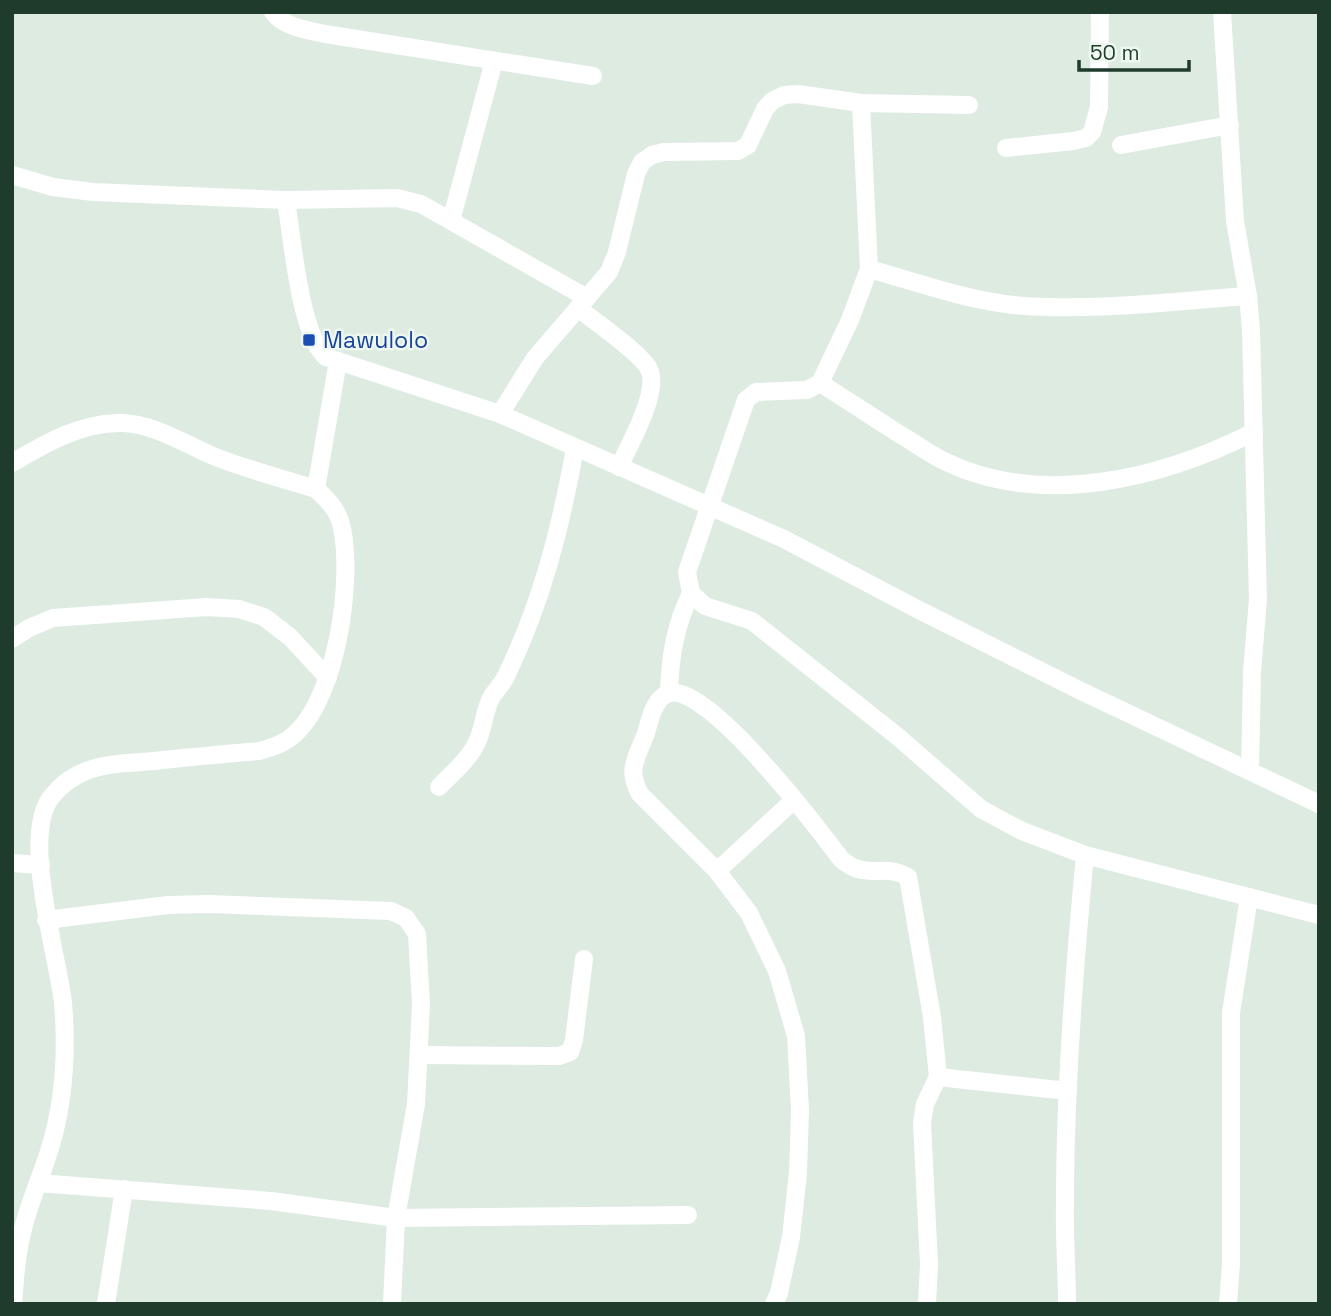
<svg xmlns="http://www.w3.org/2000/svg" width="1331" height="1316" viewBox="0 0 1331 1316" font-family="'Space Grotesk',sans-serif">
<rect width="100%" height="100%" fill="#ddebe1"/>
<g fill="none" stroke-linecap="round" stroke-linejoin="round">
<g stroke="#fff" stroke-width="18">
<path d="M273,12c10,15 35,18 52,22l268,42"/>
<path d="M1222,12l13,209 13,75 3,34 7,269 -6,73 -2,99"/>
<path d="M861,103l8,166 -19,51 -30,63 -13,7 -51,2 -10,8 -59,172 4,21 14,13 47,15 145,115 84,73 41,22 63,24 234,60"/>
<path d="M1121,145l109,-20"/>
<path d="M1006,148l67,-7 13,-3 6,-6 7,-25 1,-95"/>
<path d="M12,175l41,12 40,5 193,8 111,-2 24,6 166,94"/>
<path d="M286,200c6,36 14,136 40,157l174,57 284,125 133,70 164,82 238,113"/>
<path d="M451,221l43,-160"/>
<path d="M869,269c48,13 96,31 145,36 78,7 157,-4 234,-9"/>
<path d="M578,308c16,13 63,45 71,61 11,23 -20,76 -30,98"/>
<path d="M820,383c27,17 54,35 81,52 14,8 27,18 41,25 98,49 219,19 312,-28"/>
<path d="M500,414l35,-56 74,-86 8,-20 19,-78 6,-12 10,-7 12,-3 74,-1 10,-6 17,-36 7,-8 12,-6 14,-1 63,9 108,2"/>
<path d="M12,463c34,-20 70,-41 110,-40 34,1 66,23 96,35 32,12 65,21 98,31"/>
<path d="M12,639l17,-11 24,-10 154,-11 32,2 25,8 26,20 38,41"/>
<path d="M669,693c1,-36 6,-67 22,-100"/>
<path d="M439,787c13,-14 30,-27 38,-45 7,-14 7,-32 15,-46 5,-7 12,-14 15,-22 35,-72 54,-148 68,-226"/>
<path d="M12,863l29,2"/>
<path d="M717,871l77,-71"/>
<path d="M46,920l122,-15 41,-1 182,7 15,7 11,16 4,71 -5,99 -20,114 -4,86"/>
<path d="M419,1055l140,1 11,-4 4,-12 10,-81"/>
<path d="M938,1077l130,14"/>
<path d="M38,1183l233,18 125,17 292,-3"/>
<path d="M13,1304c2,-27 4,-53 11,-79 7,-27 19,-53 27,-80 13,-45 16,-95 12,-142 -5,-47 -43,-169 -11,-207 9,-11 21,-20 34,-25 21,-8 45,-8 68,-10 35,-4 70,-7 105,-10 15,-4 27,-8 38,-19 40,-39 56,-151 45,-204 -3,-17 -14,-28 -26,-39l22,-128"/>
<path d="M106,1304l18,-115"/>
<path d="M774,1304l5,-11 12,-56 7,-64 2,-63 -4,-74 -19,-65 -28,-58 -32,-42 -77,-77c-14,-25 -3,-36 6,-61 4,-13 8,-36 24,-40 39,-8 147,134 171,166 26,23 42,3 67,18l24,140 6,60 -13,27 -3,19 7,141 -2,40"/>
<path d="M1067,1304c0,-34 -3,-68 -2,-102 0,-115 9,-232 20,-347"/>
<path d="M1228,1304l3,-40v-251l18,-116"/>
</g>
</g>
<rect fill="#1a4fb4" stroke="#eef7f0" stroke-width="2.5" x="302" y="333" width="14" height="14" rx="3.5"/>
<g text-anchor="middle" stroke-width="5" stroke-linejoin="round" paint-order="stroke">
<g font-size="23" fill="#164399" stroke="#eef7f0" text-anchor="start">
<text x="323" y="348">Mawulolo</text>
</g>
</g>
<rect width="1331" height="1316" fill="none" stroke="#1e3b2b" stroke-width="28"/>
<path d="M1079 60v10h110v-10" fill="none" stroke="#1e3b2b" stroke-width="3.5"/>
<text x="1090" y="60" font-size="21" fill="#1e3b2b" stroke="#eef7f0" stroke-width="5" paint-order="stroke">50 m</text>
</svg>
